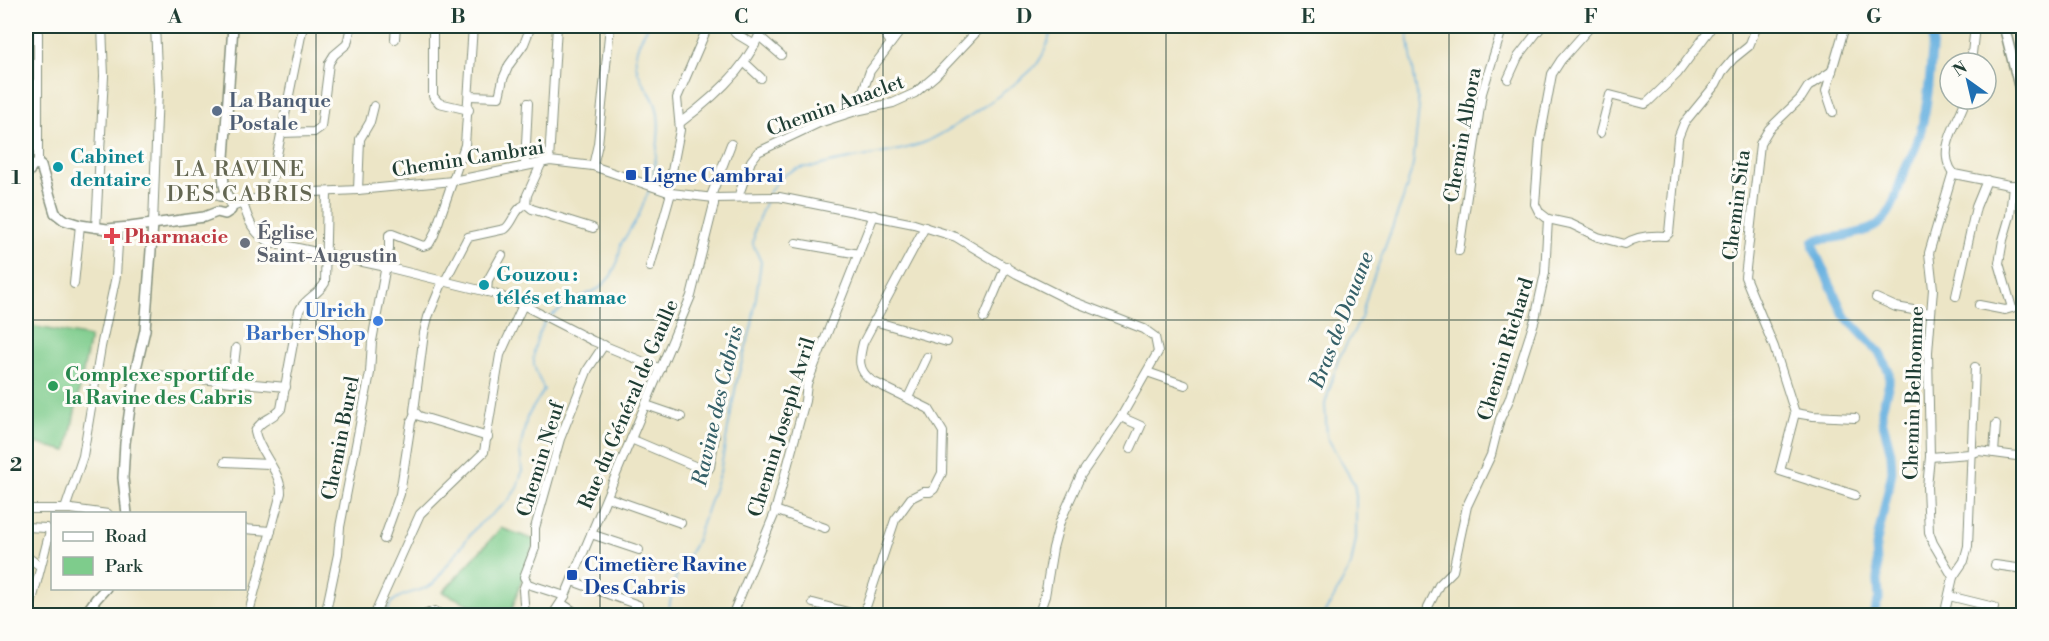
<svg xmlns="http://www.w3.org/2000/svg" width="2049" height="641" viewBox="0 0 2049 641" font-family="'Libre Bodoni',serif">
<rect width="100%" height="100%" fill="#fdfcf7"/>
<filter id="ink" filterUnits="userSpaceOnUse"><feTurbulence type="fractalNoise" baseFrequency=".0167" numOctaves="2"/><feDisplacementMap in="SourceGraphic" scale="12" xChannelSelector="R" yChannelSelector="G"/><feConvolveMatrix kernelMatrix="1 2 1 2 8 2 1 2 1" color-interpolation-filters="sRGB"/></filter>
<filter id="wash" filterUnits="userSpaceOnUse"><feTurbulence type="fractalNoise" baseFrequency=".008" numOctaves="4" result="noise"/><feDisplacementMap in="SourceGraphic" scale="24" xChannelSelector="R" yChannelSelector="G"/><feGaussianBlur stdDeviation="1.35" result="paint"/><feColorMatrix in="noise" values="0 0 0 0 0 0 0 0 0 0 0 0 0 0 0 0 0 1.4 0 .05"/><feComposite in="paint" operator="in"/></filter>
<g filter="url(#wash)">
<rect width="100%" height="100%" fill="#ece5c6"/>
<g fill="#7ecc8c" stroke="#4e8460" stroke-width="1.5">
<path d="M26,325l64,12 -23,114 -37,-9 1,-6 -5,-1z"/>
<path d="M501,528l34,12 -25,75h-19l-48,-23z"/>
</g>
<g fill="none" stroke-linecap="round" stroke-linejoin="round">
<g stroke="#68b1e0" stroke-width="1.5">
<path d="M648,26c-15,24 -18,38 -1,63 5,7 9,13 10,21 5,18 -2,54 -6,73"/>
<path d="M769,193c9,-17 26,-28 45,-26 36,-11 75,-11 109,-24 22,-8 100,-62 114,-79 9,-12 12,-25 15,-38"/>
<path d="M552,315l23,-15 25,-12 11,-12 7,-15 3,-17 17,-27 12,-29"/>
<path d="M386,616c4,-26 30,-20 47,-32l43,-57 32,-26 9,-13 5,-16 -2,-22 7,-33 17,-27c-2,-7 -6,-12 -8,-18 -7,-18 2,-37 10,-52"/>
<path d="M667,616l9,-40 19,-32 25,-72 17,-92 15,-55 9,-63 -8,-18 2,-16 11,-28"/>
<path d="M1322,616l9,-13 20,-38 5,-27v-41l-2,-13 -27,-47 -2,-33 13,-44 23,-42 7,-26 35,-93 10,-34 6,-57 -11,-73 1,-9"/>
</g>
<path stroke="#68b1e0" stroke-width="9" d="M1872,616l7,-17 -3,-53 16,-74 -1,-19 -9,-34v-10l7,-26v-11l-10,-20 -35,-37 -30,-66 -1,-7 7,-3c13,0 47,-6 57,-14 16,-12 19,-30 25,-48 4,-12 11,-22 15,-34 13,-38 13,-77 17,-117"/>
</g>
</g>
<g filter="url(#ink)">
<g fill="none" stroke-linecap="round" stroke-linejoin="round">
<defs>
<g id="minor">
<path d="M38,26v138"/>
<path d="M433,26v70l6,7 30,7"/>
<path d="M880,26l11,17"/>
<path d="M735,33l20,12"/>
<path d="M759,36l22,19"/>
<path d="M395,39l1,-13"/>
<path d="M744,62l17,16"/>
<path d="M1971,63l4,-37"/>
<path d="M1832,71l-24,16 -7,11 -32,31 -9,15 -15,133 29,70 21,66 -15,58 75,24"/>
<path d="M1508,79l10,-22 24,-31"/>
<path d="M469,96l30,1 4,-18 6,-14 15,-21 7,-18"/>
<path d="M856,111l14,-40 34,-45"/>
<path d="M1833,112l-7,-21 19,-65"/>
<path d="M681,122c31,-23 71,-58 81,-96"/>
<path d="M281,133l33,-1 7,-5 8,-64 5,-8 13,-11 4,-18"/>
<path d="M1600,133l10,-38 35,9 3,-2 29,-28 32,-43 2,-5"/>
<path d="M549,161l8,-135"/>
<path d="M542,162l-15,33 -1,9 6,5 61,19"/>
<path d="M525,165l3,-62"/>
<path d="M593,166l5,-22 12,-118"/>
<path d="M1954,174c-19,-23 4,-51 12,-75"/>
<path d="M358,190l2,-51 10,-17 4,-16"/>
<path d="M668,192l12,-62 -3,-32 31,-72"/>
<path d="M269,194l34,-168"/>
<path d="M711,196l20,-52"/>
<path d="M738,197l13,-36 7,-9 61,-29 37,-12 37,-8 22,-10 20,-17 47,-50"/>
<path d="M243,203c5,17 10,31 27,39l116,25 106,26 31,12 70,36 68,28"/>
<path d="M232,207l37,-13 89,-4 95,-9 97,-20 43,5 78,27 43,5 65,-1 135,27 42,13 61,37 50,25 77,30 11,8 3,15 -37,65 -40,58 -21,47 -7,26 -8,48 -7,20"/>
<path d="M1548,219l23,5 27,13 27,7c11,-8 27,-9 41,-8l3,-3 9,-95 6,-15 32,-39 6,-12 11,-13 16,-13 8,-20"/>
<path d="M153,224l5,-134 -3,-64"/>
<path d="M96,228l8,-152 -2,-50"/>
<path d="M796,243l63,11"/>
<path d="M1459,251l23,-158 21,-67"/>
<path d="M650,267l21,-74"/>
<path d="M443,281l-15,36 -4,16 -10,78 5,5 69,21"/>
<path d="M445,281l23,-44 37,-8c9,-7 9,-20 21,-25"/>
<path d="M74,284l6,-59"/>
<path d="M487,292l1,-12 14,-25"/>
<path d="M1956,296l20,-89 11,-27"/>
<path d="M1876,298l20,9 34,6"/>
<path d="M1979,305l26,5 7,-2 -13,-45 4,-23 7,-24 3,-31"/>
<path d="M984,318l22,-52"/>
<path d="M874,321l73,21"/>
<path d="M1147,372l38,13"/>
<path d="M135,373l151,14"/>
<path d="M232,382l4,-34"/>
<path d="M908,398l19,-41"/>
<path d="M646,405l35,12"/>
<path d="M1795,413l18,3 42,2"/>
<path d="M1121,417l20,9 -10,22"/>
<path d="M631,439l73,31h4l2,-3 5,-31"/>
<path d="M1994,453l2,-29"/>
<path d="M1930,457l40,-3 9,-3 45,6"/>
<path d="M225,462l44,2"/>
<path d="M607,497l74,26"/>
<path d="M26,509h45l37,5"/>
<path d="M65,509l18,-53 18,-109 15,-71 3,-48"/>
<path d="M775,510l50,18"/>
<path d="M26,527l20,1 4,3 -22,85"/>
<path d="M244,529l27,2"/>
<path d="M591,534l48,16"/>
<path d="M384,539l16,-45 11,-72 4,-9"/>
<path d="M26,556l14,10"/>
<path d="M1995,565l29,4"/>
<path d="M26,574l8,18 -8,3"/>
<path d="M1953,577l11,-16 4,-15 7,-179"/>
<path d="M572,581l66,24"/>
<path d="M565,596l-37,-12 -4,-7 11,-29v-20l25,-89 28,-70 16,-24"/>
<path d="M1949,596l45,11"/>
<path d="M561,603l20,13"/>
<path d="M813,603l50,13 32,-96 16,-22 12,-6h7l4,-3 8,-16 1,-41 -14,-23 -57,-28c-15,-11 -13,-22 -9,-38l62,-116"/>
<path d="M248,616l33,-123c0,-22 -22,-40 -26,-61 4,-12 18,-13 26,-23l18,-98c6,-13 19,-16 26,-28l2,-91"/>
<path d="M325,616l13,-62 2,-27 30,-154 2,-32 17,-92v-14l3,-1 31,12 6,-2 5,-9 31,-90 8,-119"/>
<path d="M374,616l46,-102 64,-62 16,-97 23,-50"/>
<path d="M421,616l14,-5 9,5"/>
<path d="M525,616l-2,-26 3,-8"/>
<path d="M552,616l13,-20 126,-300 23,-92v-6"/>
<path d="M732,616l42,-101 31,-114 2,-17 67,-169"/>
<path d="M1427,616l1,-9 11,-22 14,-14 14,-65 24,-51 9,-36 9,-19 26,-81 10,-46 3,-54 -9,-7 -4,-8 5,-65 12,-65 9,-14 30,-34"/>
<path d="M1944,616l9,-39 -20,-34 -4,-11 -2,-45 3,-30 -2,-105 5,-63 -4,-36 23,-78 2,-1 70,14"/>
</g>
<g id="major">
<path d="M2004,26l20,80"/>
<path d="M26,175l8,-10 4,-1 3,2 14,47 9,7 16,5 27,4 23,-2 74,-10 13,-5 8,2 6,-4 1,-8 -5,-6h-7"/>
<path d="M227,196l-3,-11 -1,-13 10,-146"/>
<path d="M127,514l-4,-36 2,-35 10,-70 10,-43 8,-106"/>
<path d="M84,616l12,-17 10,-11"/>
</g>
</defs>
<use href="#minor" stroke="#86917d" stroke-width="10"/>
<use href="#major" stroke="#86917d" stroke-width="12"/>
<use href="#minor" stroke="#fff" stroke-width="8"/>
<use href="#major" stroke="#fff" stroke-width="9"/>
</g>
</g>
<path fill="none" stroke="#1f3d34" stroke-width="1.5" stroke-opacity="0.55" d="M316,26v590M600,26v590M883,26v590M1166,26v590M1449,26v590M1733,26v590M26,320h1998"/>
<circle fill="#5c6f8a" stroke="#fdfcf7" stroke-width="2" cx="217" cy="111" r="6"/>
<g fill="#0f9aa8" stroke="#fdfcf7" stroke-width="2">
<circle cx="58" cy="167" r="6"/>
<circle cx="484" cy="285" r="6"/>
</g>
<g fill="#1a4fb4" stroke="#fdfcf7" stroke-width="2">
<rect x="625" y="169" width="12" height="12" rx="3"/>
<rect x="566" y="569" width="12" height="12" rx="3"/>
</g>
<path fill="#e0444e" stroke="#fdfcf7" stroke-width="2" d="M109 227h6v6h6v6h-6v6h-6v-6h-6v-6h6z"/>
<circle fill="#6b7280" stroke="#fdfcf7" stroke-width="2" cx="245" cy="243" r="6"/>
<circle fill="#3f7fe0" stroke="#fdfcf7" stroke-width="2" cx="378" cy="321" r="6"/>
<circle fill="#2e9e5b" stroke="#fdfcf7" stroke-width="2" cx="53" cy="386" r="6"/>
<g text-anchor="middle" stroke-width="6" stroke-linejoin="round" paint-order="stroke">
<g font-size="20" font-weight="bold" fill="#4e5e75" stroke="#fdfcf7" text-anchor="start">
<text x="229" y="107">La Banque<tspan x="229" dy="23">Postale</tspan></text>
</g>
<g font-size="20" fill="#1f3d34" stroke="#fdfcf7">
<text transform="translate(835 105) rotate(-20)" y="7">Chemin Anaclet</text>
<text transform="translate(1462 135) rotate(-80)" y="7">Chemin Albora</text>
<text transform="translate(468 158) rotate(-9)" y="7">Chemin Cambrai</text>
<text transform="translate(1736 205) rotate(-83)" y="7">Chemin Sita</text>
<text transform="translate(1505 349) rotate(-73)" y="7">Chemin Richard</text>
<text transform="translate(1913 393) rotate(-88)" y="7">Chemin Belhomme</text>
<text transform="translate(628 404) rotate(-67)" y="7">Rue du Général de Gaulle</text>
<text transform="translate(781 427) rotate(-73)" y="7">Chemin Joseph Avril</text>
<text transform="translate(340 438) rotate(-79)" y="7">Chemin Burel</text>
<text transform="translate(540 459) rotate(-73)" y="7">Chemin Neuf</text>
</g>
<g font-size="20" font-weight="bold" fill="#0d838f" stroke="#fdfcf7" text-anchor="start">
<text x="70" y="163">Cabinet<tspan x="70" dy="23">dentaire</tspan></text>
<text x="496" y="281">Gouzou :<tspan x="496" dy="23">télés et hamac</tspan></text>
</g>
<g font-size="20" font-weight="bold" fill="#164399" stroke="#fdfcf7" text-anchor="start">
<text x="643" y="182">Ligne Cambrai</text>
<text x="584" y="571">Cimetière Ravine<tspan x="584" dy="23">Des Cabris</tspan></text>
</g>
<g font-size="20" font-weight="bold" fill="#5b616d" stroke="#fdfcf7" text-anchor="start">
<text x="257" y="239">Église<tspan x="257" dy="23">Saint-Augustin</tspan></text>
</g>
<g font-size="20" font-weight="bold" fill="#be3a42" stroke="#fdfcf7" text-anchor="start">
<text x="124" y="243">Pharmacie</text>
</g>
<g font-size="20" font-weight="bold" fill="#366cbe" stroke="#fdfcf7" text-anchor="end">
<text x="366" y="317">Ulrich<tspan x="366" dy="23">Barber Shop</tspan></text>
</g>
<g font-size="20" font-weight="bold" fill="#27864d" stroke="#fdfcf7" text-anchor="start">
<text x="65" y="381">Complexe sportif de<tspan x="65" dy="23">la Ravine des Cabris</tspan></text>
</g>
<g font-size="21" font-style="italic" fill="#356068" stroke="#fdfcf7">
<text transform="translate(1341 320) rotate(-69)" y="7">Bras de Douane</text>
<text transform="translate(717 406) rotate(-77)" y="7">Ravine des Cabris</text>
</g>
<g font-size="22" letter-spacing="1.5" fill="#646752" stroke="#fdfcf7">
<text x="240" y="176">LA RAVINE<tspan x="240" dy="25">DES CABRIS</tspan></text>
</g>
</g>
<rect width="2049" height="641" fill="none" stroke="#fdfcf7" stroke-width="66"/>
<rect x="51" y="512" width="195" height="78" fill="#fdfcf7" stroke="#a4b0a9" stroke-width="1.5"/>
<rect x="63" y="532" width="30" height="9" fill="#ffffff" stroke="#a4b0a9" stroke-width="1.5"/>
<text x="105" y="542" font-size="18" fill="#1f3d34">Road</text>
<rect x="63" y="557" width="30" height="18" fill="#7ecc8c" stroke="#a4b0a9" stroke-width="1.5"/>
<text x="105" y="572" font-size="18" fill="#1f3d34">Park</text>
<g transform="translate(1968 81) rotate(326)"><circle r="28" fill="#fdfcf7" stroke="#a4b0a9" stroke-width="1.5"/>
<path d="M0-4.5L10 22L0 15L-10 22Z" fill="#1f6fb2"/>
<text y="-9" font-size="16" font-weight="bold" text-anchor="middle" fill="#1f3d34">N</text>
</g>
<rect x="33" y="33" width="1983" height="575" fill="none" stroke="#1f3d34" stroke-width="2"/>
<g font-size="20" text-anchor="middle" font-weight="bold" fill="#1f3d34">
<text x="175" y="23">A</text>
<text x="458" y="23">B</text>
<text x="741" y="23">C</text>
<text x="1024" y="23">D</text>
<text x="1308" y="23">E</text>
<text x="1591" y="23">F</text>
<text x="1874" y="23">G</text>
<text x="16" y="184">1</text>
<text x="16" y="471">2</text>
</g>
</svg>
